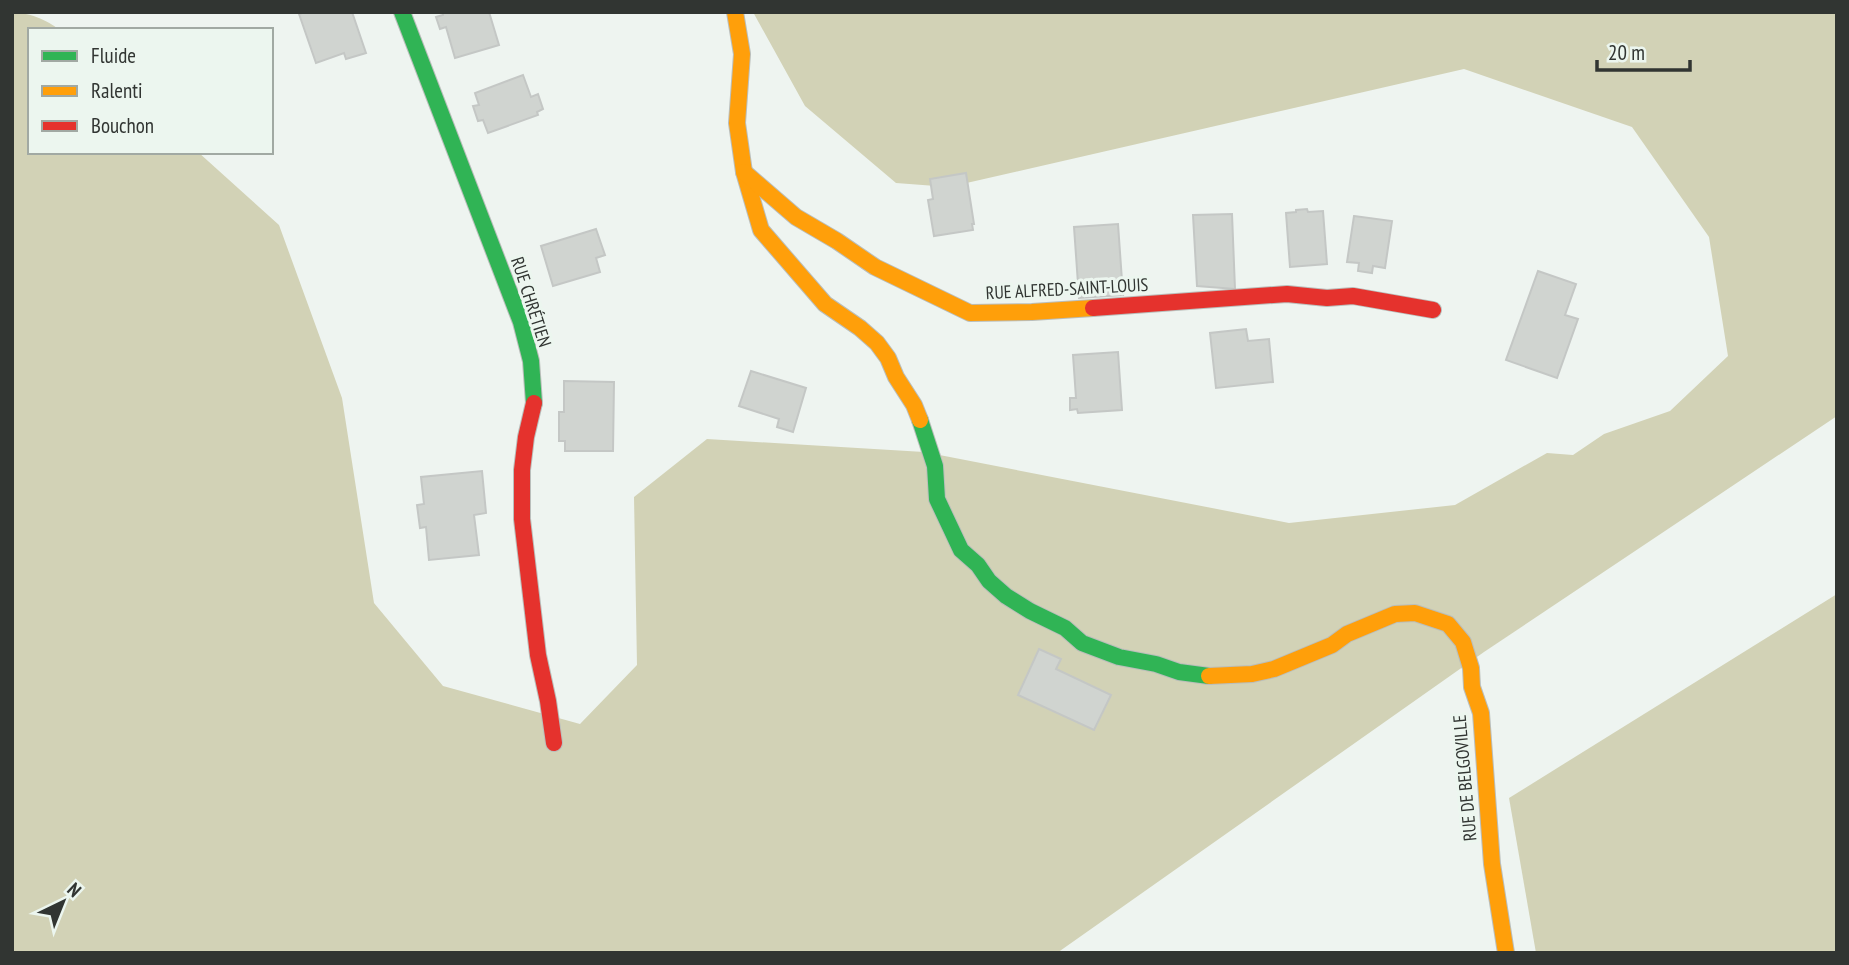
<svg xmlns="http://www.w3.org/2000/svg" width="1849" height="965" viewBox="0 0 1849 965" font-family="'PT Sans Narrow',sans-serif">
<rect width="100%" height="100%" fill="#eef4f0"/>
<g fill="#d2d2b6">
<path d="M12,12c14,0 37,8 47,18h-29v122h168l81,73 63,173 32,205 69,83 137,38 57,-59 -3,-168 73,-58 217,13 365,71 166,-18 92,-52 26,2 31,-21 66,-23 58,-55 -19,-119 -77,-110 -168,-58 -515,118 -53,-4 -91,-77 -52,-94h1084v404l-353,236 -427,301h-1045z"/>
<path d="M1837,594v359h-301l-27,-155z"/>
</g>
<g fill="#d0d4d0" stroke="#c4c7c5" stroke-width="2">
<path d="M305,12h47l14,41 -20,6 -2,-6 -28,10 -17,-49z"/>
<path d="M443,12h46l10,33 -44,13 -9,-31 -6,2 -4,-12 7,-2z"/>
<path d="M523,75l8,22 7,-3 5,15 -6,3 1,3 -50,18 -5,-13 -5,1 -5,-15 6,-1 -4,-12z"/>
<path d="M966,173l8,51h-2l1,6 -39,6 -6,-36 5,-1 -3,-20z"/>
<path d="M1307,209l1,3 15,-1 4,53 -37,3 -4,-54 10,-1v-2z"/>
<path d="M1232,214l3,75 -38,-3 -4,-71z"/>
<path d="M1354,216l38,5 -7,47 -12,-2 -1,7 -14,-2 1,-8 -12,-1z"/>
<path d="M1118,224l5,71 -44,3 -5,-71z"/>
<path d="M596,229l9,26 -9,3 4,14 -47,14 -12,-40z"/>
<path d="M1538,271l38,13 -11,31 13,4 -21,59 -51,-18z"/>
<path d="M1246,329l2,12 21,-2 4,43 -57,6 -6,-55z"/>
<path d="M1118,352l4,58 -44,3 -1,-4 -7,1v-12h6l-3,-43z"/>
<path d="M751,371l55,17 -13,44 -16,-5 2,-8 -40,-13z"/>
<path d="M564,381l50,1 -1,69h-48v-10h-6v-29h5z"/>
<path d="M482,471l4,42 -12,2 5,40 -50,5 -3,-33 -6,1 -3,-23 7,-1 -3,-27z"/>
<path d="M1039,649l22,10 -5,10 55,26 -17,35 -76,-35z"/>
</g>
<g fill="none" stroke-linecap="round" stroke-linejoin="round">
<defs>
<g id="fast">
<path d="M402,12l119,310 10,39 3,42"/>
<path d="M920,420l15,46 2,33 24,51 17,15 11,16 17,15 24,15 35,17 17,15 37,14 37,7 23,8 30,4"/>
</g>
<g id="slow">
<path d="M735,12l7,42 -5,69 7,49 17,58 64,74 35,24 17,15 11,15 8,19 18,28 6,15"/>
<path d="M744,172l52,45 41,24 38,26 95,46 62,-1 61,-4"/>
<path d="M1209,676l43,-2 22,-5 58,-24 15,-11 48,-20 20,-1 33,11 15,18 8,26 1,19 9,26 11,151 14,89"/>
</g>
<g id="jam">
<path d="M1093,308l194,-14 40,4 26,-2 80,14"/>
<path d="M534,403l-8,34 -4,33v49l16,136 10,46 6,42"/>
</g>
</defs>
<use href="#fast" stroke="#babebb" stroke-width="18"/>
<use href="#slow" stroke="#babebb" stroke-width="18"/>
<use href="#jam" stroke="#babebb" stroke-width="18"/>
<use href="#fast" stroke="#30b455" stroke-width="16"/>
<use href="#slow" stroke="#ff9f0a" stroke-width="16"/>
<use href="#jam" stroke="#e5322d" stroke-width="16"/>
</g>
<g text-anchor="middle" stroke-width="6" stroke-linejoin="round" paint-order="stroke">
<g font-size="18" fill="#313532" stroke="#ecf6ef">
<text transform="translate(1067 289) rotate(-3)" y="6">RUE ALFRED-SAINT-LOUIS</text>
<text transform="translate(531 302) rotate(72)" y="6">RUE CHRÉTIEN</text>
<text transform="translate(1465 778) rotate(-95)" y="6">RUE DE BELGOVILLE</text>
</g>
</g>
<rect width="1849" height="965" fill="none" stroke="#313532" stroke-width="28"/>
<rect x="28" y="28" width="245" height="126" fill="#ecf6ef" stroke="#a1a9a3" stroke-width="2"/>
<rect x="42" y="51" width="35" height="10" fill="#30b455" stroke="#a1a9a3" stroke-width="2"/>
<text x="91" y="63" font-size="21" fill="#313532">Fluide</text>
<rect x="42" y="86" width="35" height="10" fill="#ff9f0a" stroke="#a1a9a3" stroke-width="2"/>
<text x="91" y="98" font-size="21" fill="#313532">Ralenti</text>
<rect x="42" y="121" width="35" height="10" fill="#e5322d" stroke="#a1a9a3" stroke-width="2"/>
<text x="91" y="133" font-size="21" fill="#313532">Bouchon</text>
<g transform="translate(63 902) rotate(43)" stroke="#ecf6ef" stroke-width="5" paint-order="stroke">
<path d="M0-5L12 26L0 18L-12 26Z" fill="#313532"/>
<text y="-10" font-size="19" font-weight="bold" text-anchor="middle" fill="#313532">N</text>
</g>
<path d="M1597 60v10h93v-10" fill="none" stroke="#313532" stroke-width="3.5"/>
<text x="1608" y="60" font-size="21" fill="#313532" stroke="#ecf6ef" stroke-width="5" paint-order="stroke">20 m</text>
</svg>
